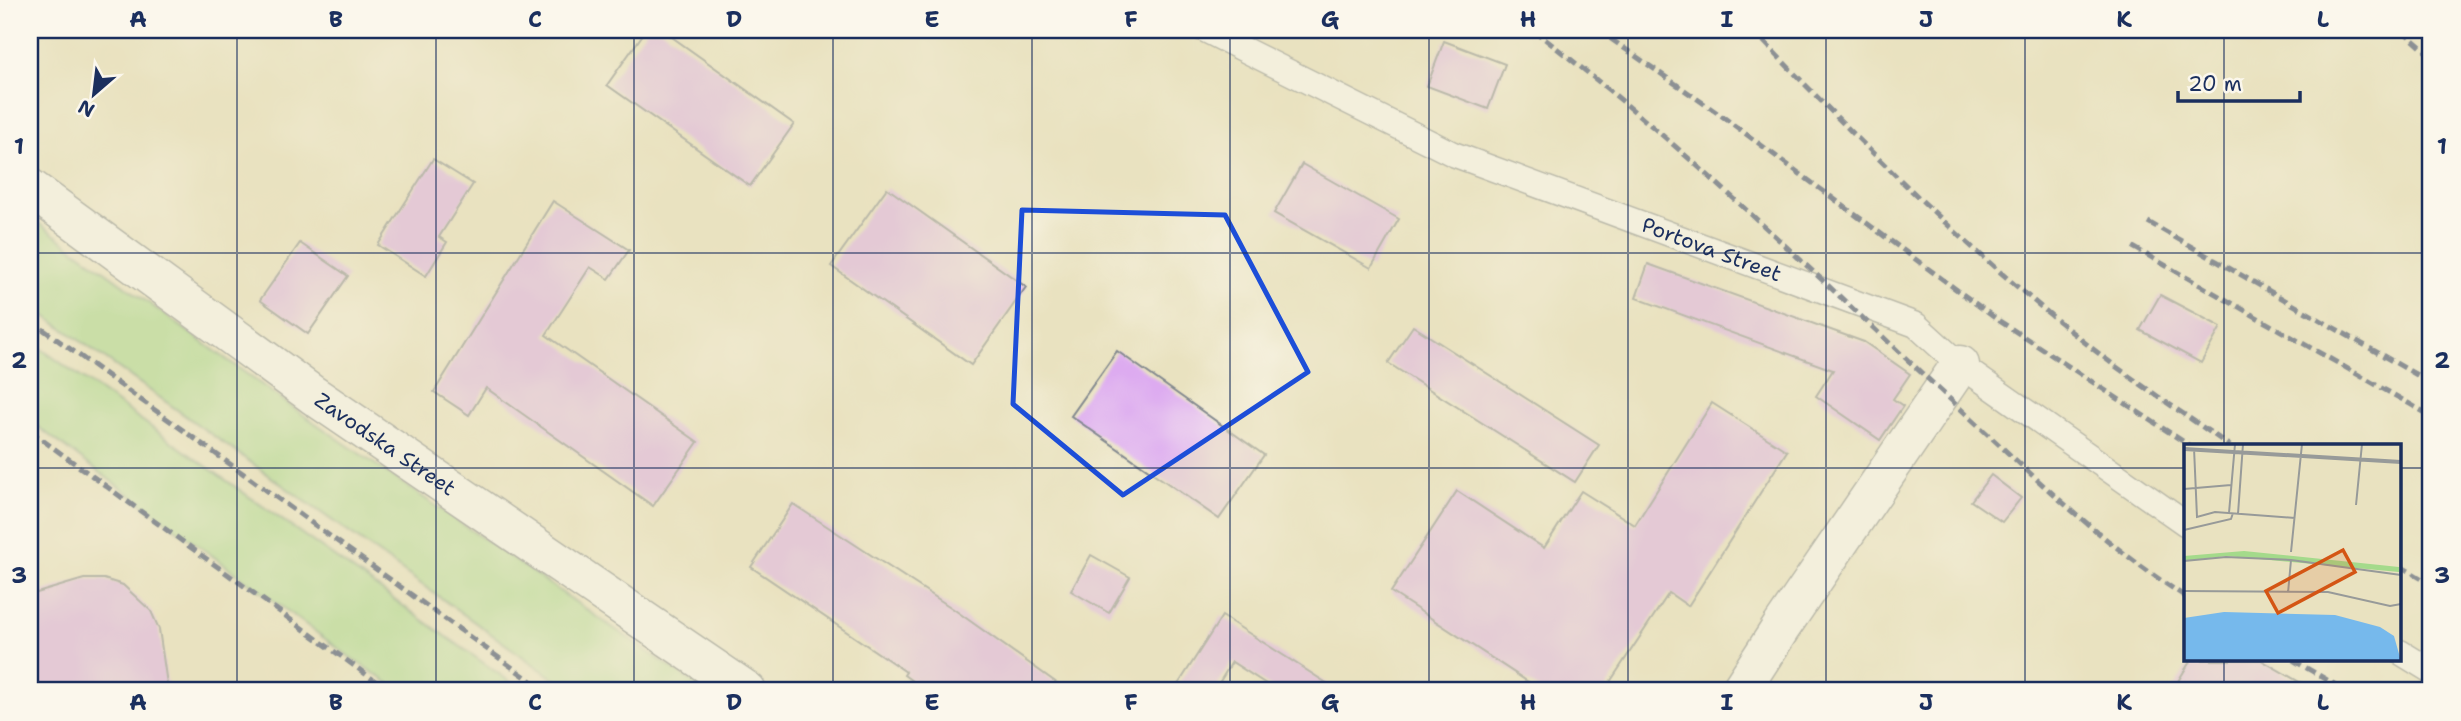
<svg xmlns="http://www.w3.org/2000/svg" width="2461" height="721" viewBox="0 0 2461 721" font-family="'Shantell Sans',sans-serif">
<rect width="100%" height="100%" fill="#fbf7ec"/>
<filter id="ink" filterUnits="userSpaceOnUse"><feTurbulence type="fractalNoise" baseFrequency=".0143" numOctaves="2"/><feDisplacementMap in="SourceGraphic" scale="14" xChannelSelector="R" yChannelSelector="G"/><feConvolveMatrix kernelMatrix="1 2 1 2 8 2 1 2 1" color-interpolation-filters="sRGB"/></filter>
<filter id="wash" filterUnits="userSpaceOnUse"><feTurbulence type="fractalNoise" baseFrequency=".00686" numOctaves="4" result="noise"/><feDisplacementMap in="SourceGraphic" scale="28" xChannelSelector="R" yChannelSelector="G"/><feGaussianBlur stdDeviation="1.57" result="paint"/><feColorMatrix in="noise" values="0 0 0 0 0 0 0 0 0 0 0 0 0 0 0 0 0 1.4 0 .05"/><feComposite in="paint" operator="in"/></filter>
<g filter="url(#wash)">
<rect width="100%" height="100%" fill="#e9e2c0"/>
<g fill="#a4da8b" stroke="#608474" stroke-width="2">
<path d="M30,217l272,197 403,277h-134l-541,-386z"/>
<path d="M30,341l493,350h-122l-50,-33 -321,-237z"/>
</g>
<g id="blocks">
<g fill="#ddabf0">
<path d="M646,30h16l132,94 -44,62 -143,-101z"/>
<path d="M1444,41l61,23 -17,45 -61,-23z"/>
<path d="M433,159l40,25 -34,53 8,5 -21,34 -48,-31z"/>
<path d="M1302,164l97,55 -28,49 -97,-55z"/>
<path d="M887,188l139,99 -55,78 -140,-99z"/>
<path d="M553,201l76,49 -20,29 -19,-12 -44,68 152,107 -45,64 -167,-118 -17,27 -35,-23z"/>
<path d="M300,243l48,33 -40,58 -48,-34z"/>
<path d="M1648,264l216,78 46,32 -17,25 10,7 -23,34 -64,-44 17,-26 -197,-72z"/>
<path d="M2160,295l61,32 -20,36 -61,-33z"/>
<path d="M1413,326l186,119 -24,37 -187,-119z"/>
<path d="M1117,351l147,104 -45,64 -148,-103z"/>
<path d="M1712,403l75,48 -99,155 -19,-13 -65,98h-62l-151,-99 66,-101 87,57 37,-57 54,34z"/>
<path d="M1991,475l30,23 -19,24 -31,-21z"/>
<path d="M793,504l159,104 116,83h-142l-22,-16 2,-3 -155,-105z"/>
<path d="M1091,555l39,22 -21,36 -38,-22z"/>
<path d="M84,579h20l19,6 28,26 8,18 9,62h-126l-7,-8 -5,-11v-77z"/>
<path d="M1222,616l117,75h-62l-45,-29 -18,29h-40z"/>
<path d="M2191,660h70l54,31h-143z"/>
</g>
</g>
</g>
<g filter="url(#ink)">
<use href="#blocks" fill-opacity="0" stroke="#82888f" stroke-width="2"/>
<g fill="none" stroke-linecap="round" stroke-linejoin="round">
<defs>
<g id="service">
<path id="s1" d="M1205,30l248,124 463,171 44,40 226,159"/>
<path d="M2400,652l31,19"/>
</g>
<g id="minor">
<path id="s2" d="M30,188l283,207 434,296"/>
<path d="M1740,691l42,-65 178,-261"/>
</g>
</defs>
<use href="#service" stroke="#82888f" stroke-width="27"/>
<use href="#minor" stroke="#82888f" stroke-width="41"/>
<use href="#service" stroke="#fff" stroke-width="24"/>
<use href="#minor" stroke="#fff" stroke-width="38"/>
<g stroke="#1b2f5e" stroke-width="5" stroke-dasharray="10 5" stroke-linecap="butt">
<path d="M1533,30c144,109 274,237 407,360 80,73 155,149 246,207"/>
<path d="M1598,30l121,84 276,204 195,128"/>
<path d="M1753,30c105,111 214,220 335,315 45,36 95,68 142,101"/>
<path d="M2402,30l29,26"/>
<path d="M2148,222l283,161"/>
<path d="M2133,247l298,169"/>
<path d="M30,320l515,371"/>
<path d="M30,431l359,260"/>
<path d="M2400,566l31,18"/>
<path d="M2293,660l53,31"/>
</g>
</g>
</g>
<path d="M0 0H2461V721H0ZM1022,210l203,5 83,157 -185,123 -110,-91z" fill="#e9e2c0" fill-opacity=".55" fill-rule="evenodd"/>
<path fill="none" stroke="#1d4ed8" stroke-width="5" stroke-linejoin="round" d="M1022,210l203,5 83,157 -185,123 -110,-91z"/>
<path fill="none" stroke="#1b2f5e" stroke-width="2" stroke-opacity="0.55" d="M237,30v661M436,30v661M634,30v661M833,30v661M1032,30v661M1230,30v661M1429,30v661M1628,30v661M1826,30v661M2025,30v661M2224,30v416M30,253h2401M30,468h2156M2400,468h31M2224,660v31"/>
<g text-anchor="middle" stroke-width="6" stroke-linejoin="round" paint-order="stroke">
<g font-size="21" fill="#1b2f5e" stroke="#fbf7ec">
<text dy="7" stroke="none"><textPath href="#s1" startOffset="553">Portova Street</textPath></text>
<text dy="7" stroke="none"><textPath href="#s2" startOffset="438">Zavodska Street</textPath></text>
</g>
</g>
<g transform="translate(2184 444)">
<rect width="217" height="217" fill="#e9e2c0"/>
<path d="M60,107l155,16v5l-172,-16 -43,5v-5z" fill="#a4da8b"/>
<path d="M40,168l111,3 45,12 14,9 7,25h-217v-43z" fill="#76b9ec"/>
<path fill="none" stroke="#979a99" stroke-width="2" d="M0,4l217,13M10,4l3,69 18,-5 80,6M0,6l217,13M0,45l47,-4M172,61l6,-61M45,69l6,-69M54,70l5,-70M0,86l47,-11 2,-6M107,108l11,-108M0,117l42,-4 65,3 110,15M216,131l1,-71M0,147l144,1 62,14 11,-2M104,149l3,-33"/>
<path fill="#d45514" fill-opacity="0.15" stroke="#d45514" stroke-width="3.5" d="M159,106l12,22 -77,41 -12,-22z"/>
<rect width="217" height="217" fill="none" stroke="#1b2f5e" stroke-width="3.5"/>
</g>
<rect width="2461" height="721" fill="none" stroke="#fbf7ec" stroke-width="77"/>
<g transform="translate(94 94) rotate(208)" stroke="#fbf7ec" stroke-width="5" paint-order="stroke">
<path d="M0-5L12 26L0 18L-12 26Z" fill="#1b2f5e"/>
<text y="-10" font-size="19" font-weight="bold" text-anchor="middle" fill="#1b2f5e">N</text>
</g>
<path d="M2178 91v10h122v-10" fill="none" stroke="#1b2f5e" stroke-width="3.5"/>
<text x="2188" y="91" font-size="21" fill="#1b2f5e" stroke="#fbf7ec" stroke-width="5" paint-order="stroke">20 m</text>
<rect x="38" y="38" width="2384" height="644" fill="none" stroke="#1b2f5e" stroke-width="2.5"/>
<g font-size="23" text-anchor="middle" font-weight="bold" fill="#1b2f5e">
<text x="138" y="27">A</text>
<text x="336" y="27">B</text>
<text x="535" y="27">C</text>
<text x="734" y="27">D</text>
<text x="932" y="27">E</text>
<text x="1131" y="27">F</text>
<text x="1330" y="27">G</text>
<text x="1528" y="27">H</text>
<text x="1727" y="27">I</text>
<text x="1926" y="27">J</text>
<text x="2124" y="27">K</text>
<text x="2323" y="27">L</text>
<text x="19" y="154">1</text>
<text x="2442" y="154">1</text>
<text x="19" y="368">2</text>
<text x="2442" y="368">2</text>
<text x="19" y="583">3</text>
<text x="2442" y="583">3</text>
<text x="138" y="710">A</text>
<text x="336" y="710">B</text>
<text x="535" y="710">C</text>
<text x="734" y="710">D</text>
<text x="932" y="710">E</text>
<text x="1131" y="710">F</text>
<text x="1330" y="710">G</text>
<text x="1528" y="710">H</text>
<text x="1727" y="710">I</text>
<text x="1926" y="710">J</text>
<text x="2124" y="710">K</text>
<text x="2323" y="710">L</text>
</g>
</svg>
